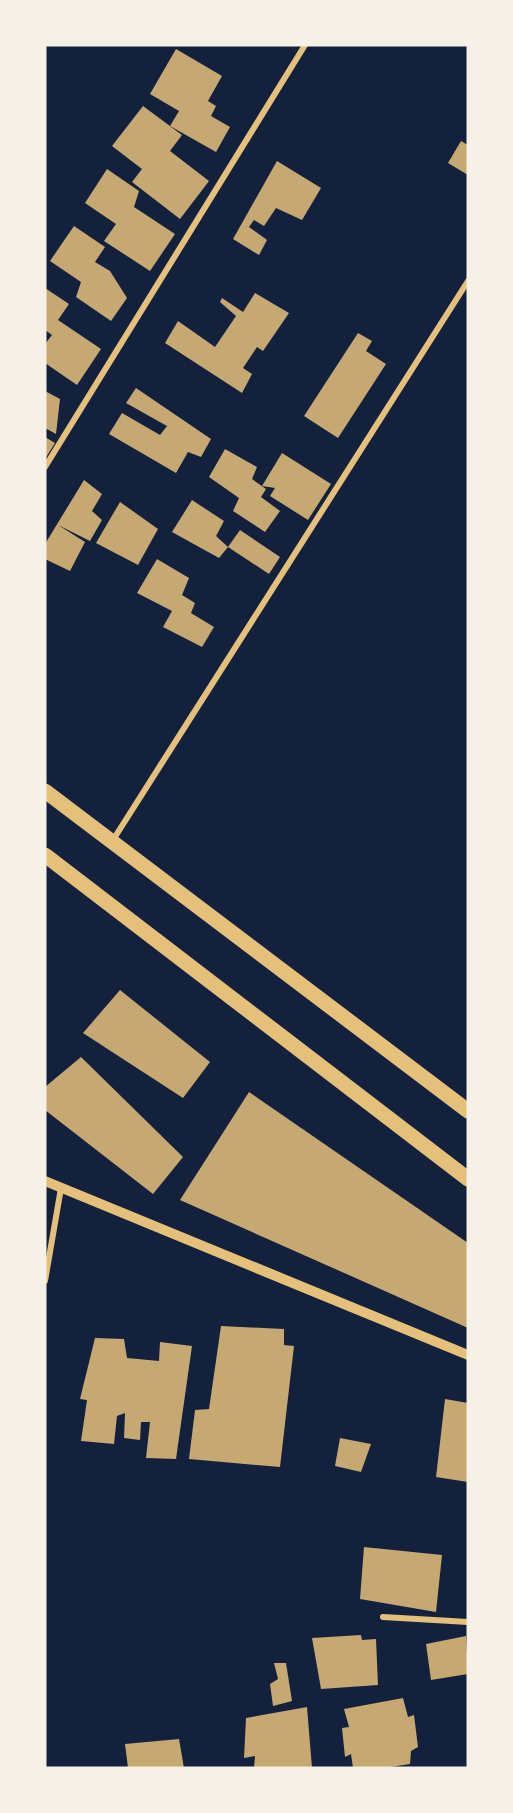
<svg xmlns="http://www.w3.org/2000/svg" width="513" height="1813" viewBox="0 0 513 1813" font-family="Barlow,sans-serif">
<rect width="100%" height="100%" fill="#14213d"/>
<g fill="#c6a872">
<path d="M176,49l46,27 -14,25 8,5 -5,10 19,11 -14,25 -46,-26 9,-15 -29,-17z"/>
<path d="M143,106l39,29 -12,16 39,30 -29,38 -48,-37 10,-13 -30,-23z"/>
<path d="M461,141l7,4v30l-20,-12z"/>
<path d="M277,161l44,27 -19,32 -26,-12 -12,18 -10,-6 -5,7 18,13 -8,15 -26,-16z"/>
<path d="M107,169l32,22 -5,16 41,27 -25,37 -46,-30 12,-17 -31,-21z"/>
<path d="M74,226l31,21 -10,15 15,9 17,27 -16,23 -35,-24 5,-15 -31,-21z"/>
<path d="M45,288l24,16 -11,16 43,29 -24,36 -32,-22v-19l7,-9 -7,-5z"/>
<path d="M255,293l34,20 -26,38 -6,-4 -14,21 9,6 -10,19 -77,-50 13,-22 37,26 21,-31 -16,-14 2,-4 21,14z"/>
<path d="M358,333l14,8 -6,10 20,13 -48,74 -34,-22z"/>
<path d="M136,388l75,51 -10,18 -13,-5 -12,21 -67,-39 13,-21 38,22 7,-9 -41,-23z"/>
<path d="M45,391l15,8 -4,35 -11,-6z"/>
<path d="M45,437l10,6 -10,16z"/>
<path d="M225,449l32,18 -5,12 14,10 -5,8 19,14 -15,21 -32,-21 6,-13 -30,-21z"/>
<path d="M282,453l49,31 -23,36 -38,-24 5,-8 -13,-2z"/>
<path d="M84,480l18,14 -10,17 10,9 -12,21 -32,-16 27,17 -15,29 -25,-12v-15z"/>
<path d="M192,500l32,21 -8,15 12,11 -9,11 -47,-26z"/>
<path d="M120,502l38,27 -20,36 -42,-22z"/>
<path d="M240,530l40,27 -11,17 -41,-27z"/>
<path d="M157,559l32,19 -7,17 13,8 -4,10 23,14 -12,20 -39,-20 9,-16 -35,-18z"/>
<path d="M120,990l90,72 -27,36 -100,-65z"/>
<path d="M81,1057l102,100 -30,37 -108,-84v-23z"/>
<path d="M249,1092l219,151v85l-288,-128z"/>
<path d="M221,1326l63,3v16l10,1 -14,121 -91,-8 6,-49 14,-1z"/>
<path d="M95,1338l29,1 3,19 32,3 1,-19 32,4 -16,113 -30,-1 4,-36h-9l-1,18 -16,-2 1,-25 -8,3 -3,28 -33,-3 6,-41 -7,-1z"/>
<path d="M445,1399l23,4v79l-32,-5z"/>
<path d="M340,1438l31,6 -10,28 -26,-6z"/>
<path d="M364,1547l78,8 -6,57 -76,-13z"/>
<path d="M361,1635l1,5 14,-1 2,46 -57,4 -9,-51z"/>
<path d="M466,1636l2,38 -37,6 -5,-36z"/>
<path d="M274,1663h12l6,38 -19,5 -3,-22 8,-5z"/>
<path d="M403,1698l5,19 6,-2 4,32 -7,4 -1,13 -26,4h-31l-2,-14 -6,3 -3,-29 7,-1 -5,-18z"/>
<path d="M307,1707l5,61h-58l1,-12 -11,2 2,-40z"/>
<path d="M179,1739l5,29h-56l-3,-24z"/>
</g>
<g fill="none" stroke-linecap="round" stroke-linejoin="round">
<g stroke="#e5c07b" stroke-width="6">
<path d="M45,467l260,-422"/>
<path d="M113,840l355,-559"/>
<path d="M45,1281l16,-93"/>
<path d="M383,1617l85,5"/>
</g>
<path stroke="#e5c07b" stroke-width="10" d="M45,1181l423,174"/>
<g stroke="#e5c07b" stroke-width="15">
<path d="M45,791l423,320"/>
<path d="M45,855l423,324"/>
</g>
</g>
<rect width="513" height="1813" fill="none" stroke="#f6f1e7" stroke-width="93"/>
</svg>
